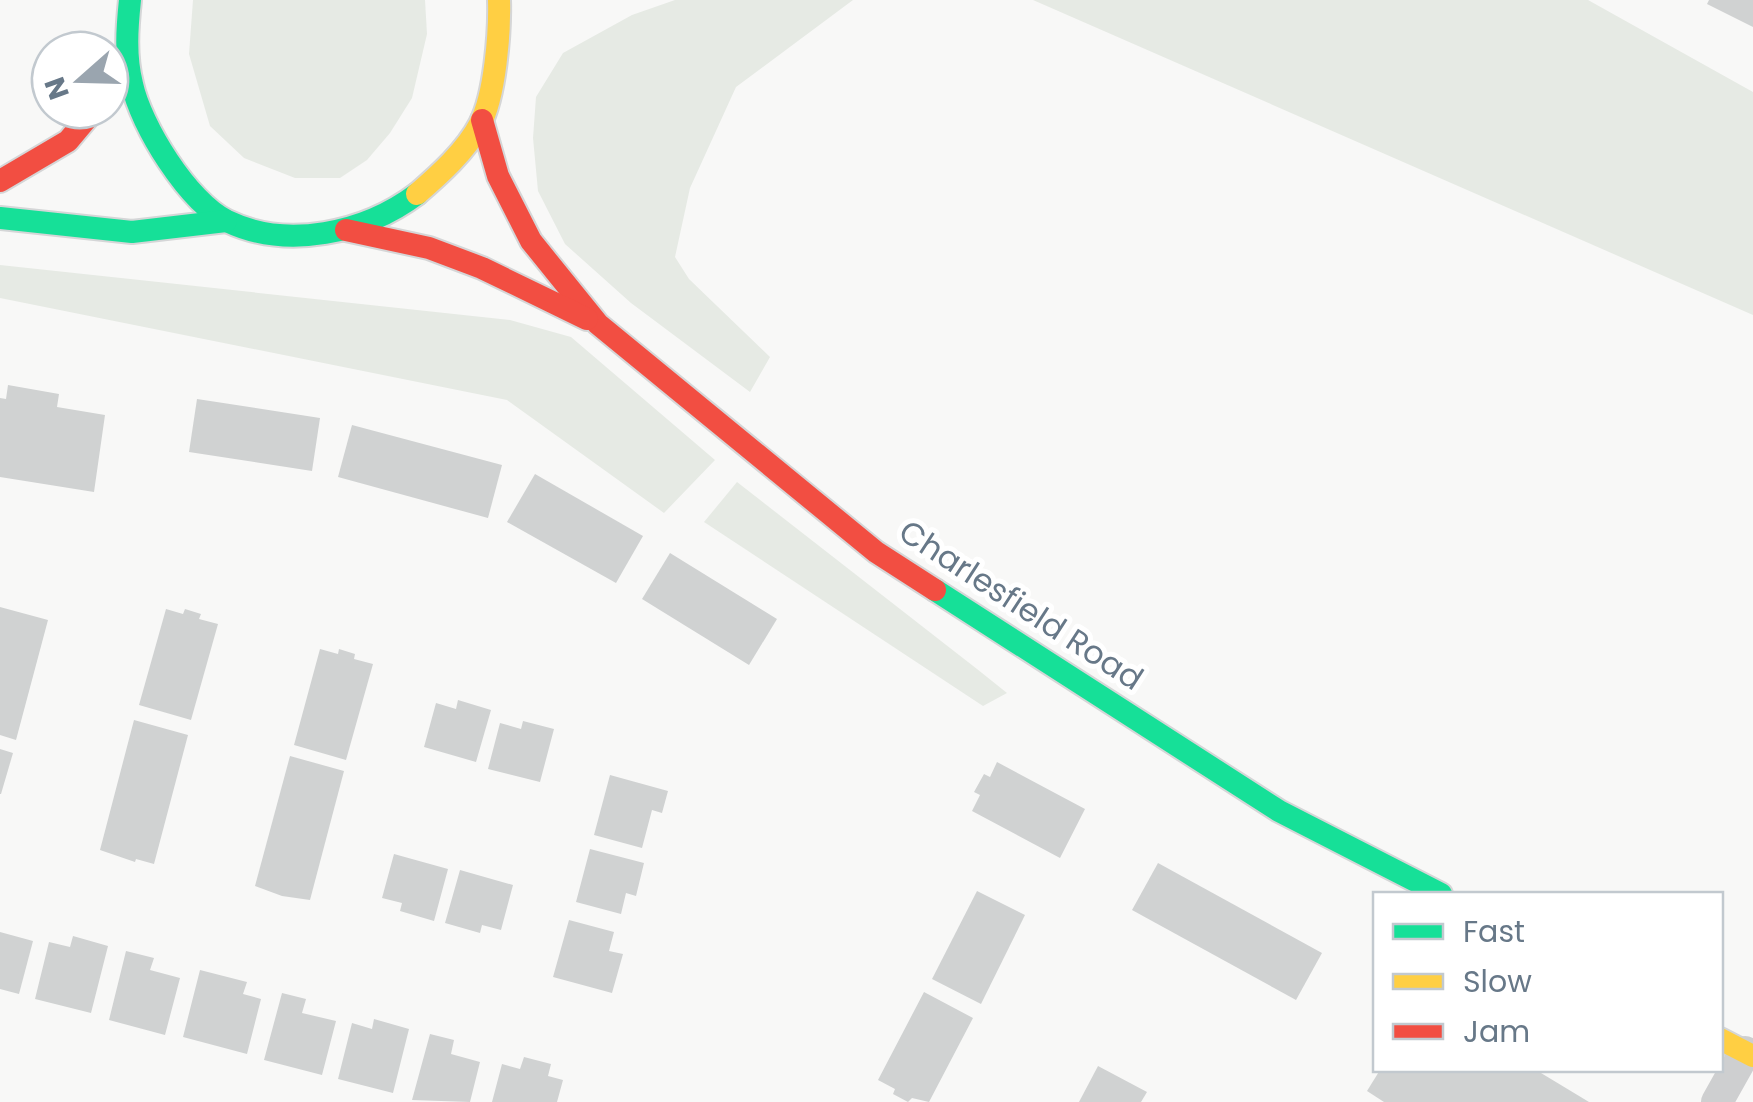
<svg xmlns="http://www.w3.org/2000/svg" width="1753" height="1102" viewBox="0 0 1753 1102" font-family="Poppins,sans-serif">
<rect width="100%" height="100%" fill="#f8f8f7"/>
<g fill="#e6eae4">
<path d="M193,0h232l2,34 -15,64 -22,35 -23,27 -27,18h-45l-51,-20 -34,-32 -21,-72z"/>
<path d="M675,0h178l-117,87 -46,101 -15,69 14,22 81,78 -20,35 -119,-89 -66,-59 -27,-53 -5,-53 3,-41 27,-44 69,-38z"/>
<path d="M1033,0h555l165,92v223z"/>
<path d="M0,265l510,55 61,17 144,123 -51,53 -157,-113 -507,-102z"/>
<path d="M737,482l240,187 30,24 -24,13 -279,-184z"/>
</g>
<g fill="#d0d2d2">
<path d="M1709,0h44v27l-46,-23z"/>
<path d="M8,385l51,9 -2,13 48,8 -11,77 -94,-15v-79l6,1z"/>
<path d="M197,399l123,19 -8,53 -123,-19z"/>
<path d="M352,425l150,40 -14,53 -150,-41z"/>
<path d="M535,474l108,62 -27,47 -109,-61z"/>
<path d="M670,553l107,66 -28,46 -107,-66z"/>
<path d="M0,607l48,13 -32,120 -16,-5z"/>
<path d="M166,609l17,5 2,-5 16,5 -2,5 19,5 -27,96 -52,-15z"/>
<path d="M320,649l18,5 1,-5 16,5 -1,5 19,5 -27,96 -52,-15z"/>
<path d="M458,700l33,10 -15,52 -52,-15 12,-44 20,6z"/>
<path d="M134,720l54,15 -34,129 -18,-5 -1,3 -35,-12z"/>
<path d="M523,721l31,8 -14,53 -52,-13 12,-46 21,6z"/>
<path d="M0,749l13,4 -12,41h-1z"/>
<path d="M290,756l54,15 -34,129 -28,-4 -27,-10z"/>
<path d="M997,762l88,47 -25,49 -88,-47 8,-16 -6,-3 10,-18 6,3z"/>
<path d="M610,775l58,16 -6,22 -10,-3 -10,38 -48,-13z"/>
<path d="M590,849l54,14 -8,33 -10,-3 -5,21 -45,-12z"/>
<path d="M394,854l54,15 -14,52 -34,-10 2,-8 -20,-5z"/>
<path d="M1158,863l164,90 -26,47 -164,-90z"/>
<path d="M460,870l53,15 -12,45 -19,-5 -2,8 -35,-10z"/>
<path d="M977,891l48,24 -44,89 -49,-25z"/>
<path d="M569,920l45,12 -5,19 14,3 -11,39 -59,-16z"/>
<path d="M0,932l33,9 -14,53 -19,-5z"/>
<path d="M73,936l35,10 -17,67 -56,-14 14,-57 21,5z"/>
<path d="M126,951l28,7 -4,12 30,8 -15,57 -56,-15z"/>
<path d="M200,970l47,12 -4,12 18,5 -14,55 -64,-17z"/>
<path d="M924,992l49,26 -44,84 -17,-4 -4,4 -15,-8 2,-5 -17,-9z"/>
<path d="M282,993l24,6 -4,14 34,8 -14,54 -58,-15z"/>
<path d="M374,1019l35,10 -16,64 -55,-14 14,-56 20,6z"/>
<path d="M430,1034l24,6 -3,14 29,8 -10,40 -58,-2z"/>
<path d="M524,1057l27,7 -3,12 15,4 -6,22h-65l10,-38 18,5z"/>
<path d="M1098,1066l49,26 -6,10h-62z"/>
<path d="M1380,1070h156l53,32h-205l-17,-11z"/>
</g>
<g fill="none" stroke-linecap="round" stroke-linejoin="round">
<defs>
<g id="fast">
<path d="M130,0c-3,28 -5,56 2,84 9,42 56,118 95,137 60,29 138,12 190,-27"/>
<path d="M0,218l132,14 94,-11"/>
<path d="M935,590l344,221 162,83"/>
</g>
<g id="slow">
<path d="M417,194c22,-19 49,-43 63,-70 15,-28 20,-92 19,-124"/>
<path d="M1720,1039l33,17"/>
</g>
<g id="jam">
<path d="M482,120l16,56 33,65 67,83 278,228 59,38"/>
<path d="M0,181l68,-40 26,-31"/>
<path d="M346,230l83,18 53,20 105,51"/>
</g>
</defs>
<use href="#fast" stroke="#d5d6d7" stroke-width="26"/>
<use href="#slow" stroke="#d5d6d7" stroke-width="26"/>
<use href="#jam" stroke="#d5d6d7" stroke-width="26"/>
<path stroke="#cecfd0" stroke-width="32" d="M1717,1102l28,-50"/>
<use href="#fast" stroke="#16e098" stroke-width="22"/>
<use href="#slow" stroke="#ffcf43" stroke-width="22"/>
<use href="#jam" stroke="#f24e42" stroke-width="22"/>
</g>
<g text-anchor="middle" stroke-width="10" stroke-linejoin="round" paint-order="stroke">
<g font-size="32" fill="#677888" stroke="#fff">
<text transform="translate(1021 605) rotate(33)" y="11">Charlesfield Road</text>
</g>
</g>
<rect x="1373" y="892" width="350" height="180" fill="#ffffff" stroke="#c2c9cf" stroke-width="2.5"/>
<rect x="1393" y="924" width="50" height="15" fill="#16e098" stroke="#c2c9cf" stroke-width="2.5"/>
<text x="1463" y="942" font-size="30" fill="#677888">Fast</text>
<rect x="1393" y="974" width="50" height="15" fill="#ffcf43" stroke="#c2c9cf" stroke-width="2.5"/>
<text x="1463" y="992" font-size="30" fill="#677888">Slow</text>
<rect x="1393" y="1024" width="50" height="15" fill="#f24e42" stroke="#c2c9cf" stroke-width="2.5"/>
<text x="1463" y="1042" font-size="30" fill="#677888">Jam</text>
<g transform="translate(80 80) rotate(250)"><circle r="48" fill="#ffffff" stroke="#c2c9cf" stroke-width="2.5"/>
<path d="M0-8L18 38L0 25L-18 38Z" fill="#9aa5af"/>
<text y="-15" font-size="28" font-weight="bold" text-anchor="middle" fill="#677888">N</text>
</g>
</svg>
